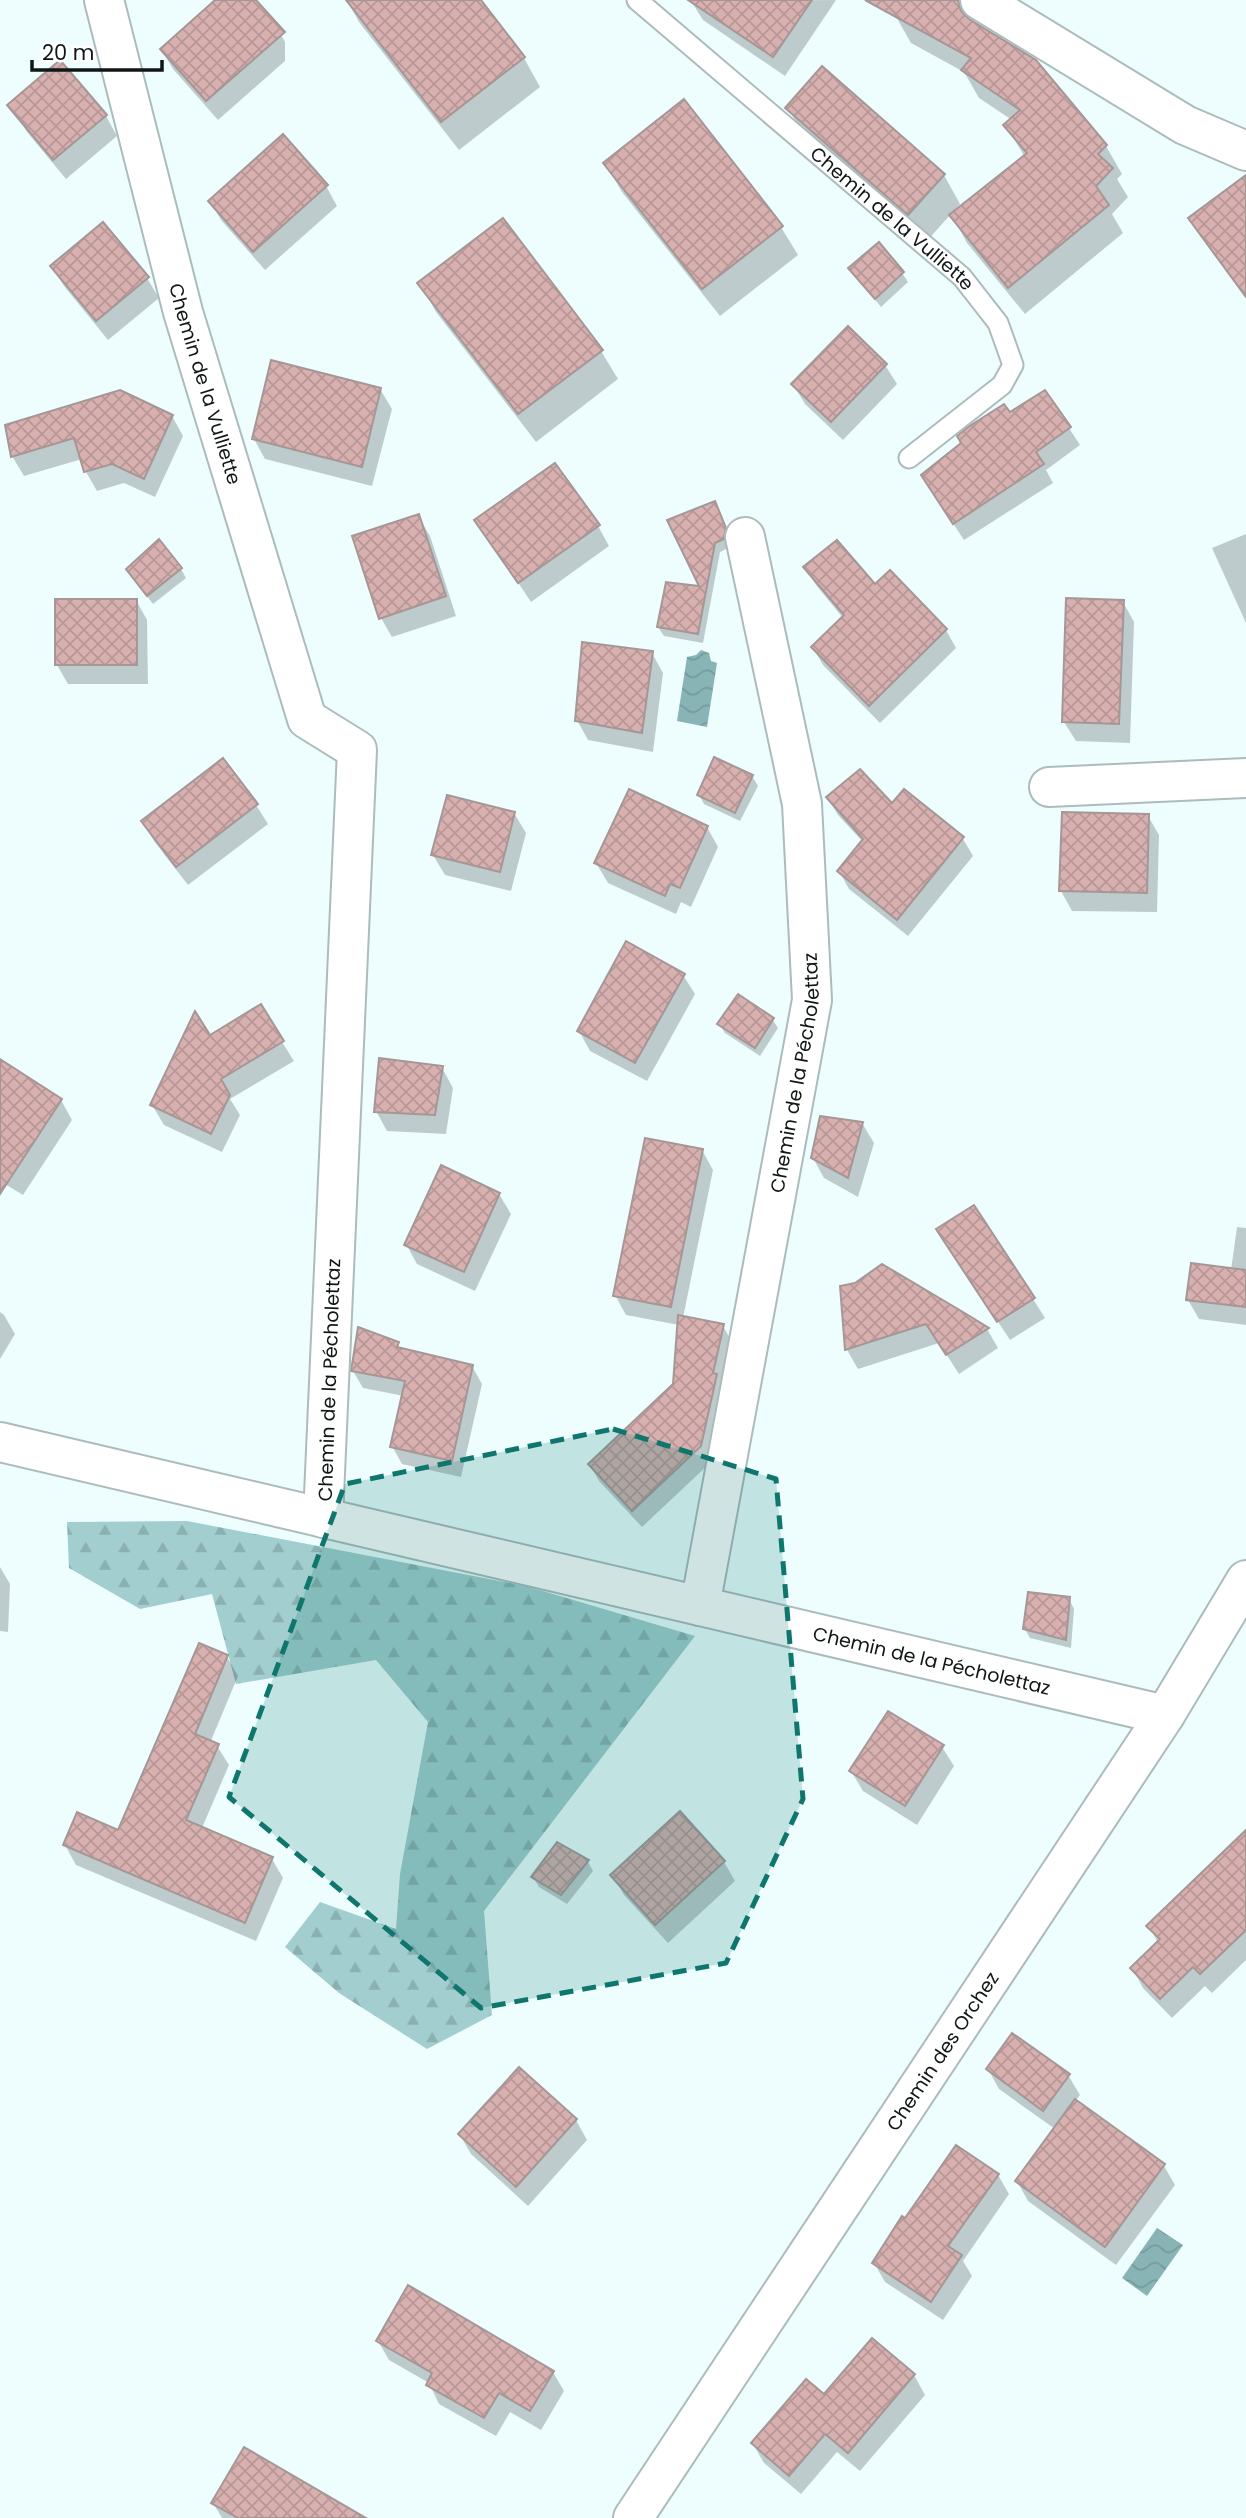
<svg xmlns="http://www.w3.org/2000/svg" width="1246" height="2518" viewBox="0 0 1246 2518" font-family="Poppins,sans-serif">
<defs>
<pattern id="forest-firs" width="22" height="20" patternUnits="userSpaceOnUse" patternTransform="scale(1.75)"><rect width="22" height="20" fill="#a2cecf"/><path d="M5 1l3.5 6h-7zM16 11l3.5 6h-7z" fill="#8ab0b1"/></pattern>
<pattern id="water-waves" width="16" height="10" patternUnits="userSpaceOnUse" patternTransform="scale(1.75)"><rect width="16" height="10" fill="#89b4b6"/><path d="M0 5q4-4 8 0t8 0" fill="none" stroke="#759a9c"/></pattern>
<pattern id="building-cross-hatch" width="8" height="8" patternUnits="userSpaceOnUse" patternTransform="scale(1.75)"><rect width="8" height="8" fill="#d7b0af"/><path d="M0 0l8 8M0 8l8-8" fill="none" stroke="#b89796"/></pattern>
</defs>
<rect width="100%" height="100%" fill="#eefeff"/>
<path fill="url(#forest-firs)" d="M187,1521l339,65 169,50 -211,275 8,104 -65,34 -88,-56 -54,-46 35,-45 76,27 4,-55 28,-152 -52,-62 -140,24 -24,-90 -72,15 -71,-41 -2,-46z"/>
<g fill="url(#water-waves)">
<path d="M701,650l8,3 2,8 6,2 -10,64 -30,-6 10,-64 9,-2z"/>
<path d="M1157,2228l26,17 -36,51 -25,-18z"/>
</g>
<g fill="#0003">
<path d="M218,0h36l20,22 11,20v19l-67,59 -45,-51 -11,-19z"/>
<path d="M347,0h131l46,58 16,29 -81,63 -100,-128z"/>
<path d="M836,0l-51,76 -82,-56 -12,-19z"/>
<path d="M904,0h48l5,4 9,15 140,127 16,28 -5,5 11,18 -16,17 11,19 -98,81 -58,-71 -16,-29 -26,29 -121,-107 -16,-28 156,67 16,29 -7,8 1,1 71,-56 -20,-32 7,-5 -33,-22 -15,-26 -53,-29 -16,-28z"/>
<path d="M15,112l91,4 11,20 -51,43 -39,-47z"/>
<path d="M605,163l176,64 17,28 -78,61 -98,-124z"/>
<path d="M326,186l11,20 -72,64 -44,-50 -11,-19z"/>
<path d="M1246,196v102l-44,-60 -12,-19z"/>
<path d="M52,267l95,11 12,20 -51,42 -44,-54z"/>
<path d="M850,268l52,5 6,9 -27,25z"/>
<path d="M420,283l181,68 17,28 -82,63 -100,-130z"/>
<path d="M885,365l12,19 -54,56 -38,-36 -12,-20z"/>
<path d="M380,389l12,20 -20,77 -107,-27 -11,-20z"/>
<path d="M1009,415l60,13 11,17 -34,25 7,13 -89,57 -31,-47z"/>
<path d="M172,416l11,20 -28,61 -31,-14 -27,8 -11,-19 -4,-13 -58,17 -12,-20 -5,-30z"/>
<path d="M719,512l11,27 -2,9 -8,4 -17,91 -39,-7 -6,-9 44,-39z"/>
<path d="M418,516l12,20 26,80 -64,21 -11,-19z"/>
<path d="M476,520l122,6 11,20 -78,56z"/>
<path d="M1246,534v89l-34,-75z"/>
<path d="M805,567l70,20 71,43 10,18 -76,75 -57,-58 -10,-17 30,-30 -27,-33z"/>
<path d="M181,569l5,9 -33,26 -20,-26z"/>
<path d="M136,600l11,20 1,64h-80l-11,-19z"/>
<path d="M1123,602l11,20 -4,121 -54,-2 -12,-19z"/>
<path d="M652,653l11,20 -10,79 -65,-12 -11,-20z"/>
<path d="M752,776l6,10 -18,35 -36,-17 -5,-9z"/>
<path d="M828,798l64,8 71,33 10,17 -65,80 -59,-47 -10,-18 24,-29 -25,-27z"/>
<path d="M256,805l12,19 -80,61 -34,-44 -11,-20z"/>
<path d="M514,813l12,20 -15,58 -66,-16 -12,-20z"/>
<path d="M1148,816l11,19 -2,77 -85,-1 -11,-20z"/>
<path d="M707,827l11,20 -27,60 -10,-5 -5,12 -68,-31 -12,-20z"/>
<path d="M683,975l12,19 -48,87 -57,-30 -11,-20z"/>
<path d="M772,1019l6,9 -18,28 -35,-23 -6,-9z"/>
<path d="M209,1037l73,5 12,19 -64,38 10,16 -18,37 -58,-27 -12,-20z"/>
<path d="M442,1068l11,20 -7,46 -59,-3 -11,-20z"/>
<path d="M0,1076l61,24 11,20 -49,75 -23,-14z"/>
<path d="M862,1123l12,20 -16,54 -34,-19 -11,-20z"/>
<path d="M702,1150l11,20 -30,148 40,8 9,16 -22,121 -68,64 -43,-46 -9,-16 84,-80 5,-60 -53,-10 -11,-20z"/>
<path d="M499,1194l12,20 -36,77 -58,-27 -11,-20z"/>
<path d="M1237,1227l9,1v97l-47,-6 -11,-19 43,-30z"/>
<path d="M950,1249l83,50 12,19 -35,22z"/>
<path d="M842,1287l145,42 11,19 -39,26 -20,-31 -81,26 -11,-19z"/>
<path d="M0,1312l4,3 11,19 -15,25z"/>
<path d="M397,1343l4,7 71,16 10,18 -21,93 -59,-13 -10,-18 12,-50 -41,-8 -10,-17z"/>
<path d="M0,1567l10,17 -2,48 -8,-1z"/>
<path d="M1069,1599l5,10 -3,39 -41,-10 -5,-9z"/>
<path d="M227,1657l11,19 -28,67 7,3 12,19 -27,63 70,31 11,19 -27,63 -180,-76 -11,-20 54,-13z"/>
<path d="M942,1747l12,19 -37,59 -54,-34 -12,-20z"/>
<path d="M557,1844l31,18 5,9 -26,33 -28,-17 -6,-10z"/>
<path d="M1246,1849v111l-34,33 -7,-7 -33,32 -29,-30 -11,-20 26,-25 -9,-17z"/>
<path d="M724,1862l11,19 -67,62 -44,-48 -11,-19z"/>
<path d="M988,2069l80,6 12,20 -5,6 89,65 11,19 -59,80 -88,-64 -11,-20 38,-52 -56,-40z"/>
<path d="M576,2120l11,20 -59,66 -57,-52 -11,-19z"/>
<path d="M998,2175l11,19 -46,67 9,15 -29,44 -58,-38 -11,-19 31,-43z"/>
<path d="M378,2341l175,31 11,19 -23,39 -31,-18 -14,24 -57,-32 -10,-21 -40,-23z"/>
<path d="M914,2375l11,20 -65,76 -23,-19 -36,42 -37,-31 -11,-19 72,-47z"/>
<path d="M213,2503l148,15h-139z"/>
</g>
<g fill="url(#building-cross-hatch)" stroke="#a59796" stroke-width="2">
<path d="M215,0h41l29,32 -79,69 -46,-52z"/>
<path d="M346,0h135l44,57 -84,65z"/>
<path d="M688,0h124l-39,57z"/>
<path d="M865,0h93l3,11 8,8 67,41 71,85 -9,9 15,14 -17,18 13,19 -101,83 -59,-73 78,-62 -24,-28 17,-15 -59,-40 10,-12z"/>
<path d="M60,60l47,55 -54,45 -46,-55z"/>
<path d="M822,66l123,108 -37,41 -123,-107z"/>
<path d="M684,99l99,127 -81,63 -99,-126z"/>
<path d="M283,134l45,51 -75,67 -45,-51z"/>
<path d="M1246,175v122l-58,-79z"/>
<path d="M503,218l100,132 -85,64 -101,-131z"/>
<path d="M103,222l46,55 -53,44 -46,-55z"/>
<path d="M879,242l25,30 -29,27 -27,-31z"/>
<path d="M848,326l39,38 -56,58 -40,-38z"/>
<path d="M271,360l110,28 -19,79 -110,-28z"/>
<path d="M120,390l53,25 -29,64 -32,-15 -28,8 -10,-34 -63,19 -6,-32z"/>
<path d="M1045,390l26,37 -35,25 8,12 -91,60 -32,-49 40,-32 -4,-7 11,-9 36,-23 6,8z"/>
<path d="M555,463l45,62 -82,58 -44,-63z"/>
<path d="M715,501l11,27 -2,11 -9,4 -17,91 -41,-7 9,-45 33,4 -32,-66z"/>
<path d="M419,514l27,82 -67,23 -27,-83z"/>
<path d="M159,539l23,29 -35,28 -21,-27z"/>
<path d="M837,540l38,44 15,-14 57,59 -78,77 -58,-59 33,-32 -41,-48z"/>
<path d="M1066,598l58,2 -5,124 -57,-2z"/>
<rect x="55" y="599" width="82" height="66"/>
<path d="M582,642l71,9 -11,82 -67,-12z"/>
<path d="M714,757l39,18 -18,38 -38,-18z"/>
<path d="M223,758l35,46 -82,63 -35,-46z"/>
<path d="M860,769l32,34 12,-14 60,48 -67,83 -60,-49 26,-32 -37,-42z"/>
<path d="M629,789l79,37 -28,62 -10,-4 -5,12 -71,-33z"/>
<path d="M447,795l68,17 -15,60 -69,-17z"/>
<path d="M1062,812l87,2 -2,79 -88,-2z"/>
<path d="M626,941l59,33 -50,89 -58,-32z"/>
<path d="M738,994l36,24 -19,30 -38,-24z"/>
<path d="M261,1004l23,37 -63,38 9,16 -19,39 -61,-29 45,-94 15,24z"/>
<path d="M379,1058l64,8 -8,49 -61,-3z"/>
<path d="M0,1059l62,40 -62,95z"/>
<path d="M820,1116l43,6 -15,56 -37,-20z"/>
<path d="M645,1138l58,11 -32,158 -58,-11z"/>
<path d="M441,1165l59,28 -36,79 -60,-27z"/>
<path d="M974,1205l61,93 -38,24 -61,-93z"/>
<path d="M1191,1263l55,7v37l-60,-7z"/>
<path d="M882,1264l81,48 26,16 -43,27 -20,-31 -81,26 -5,-64 15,-3z"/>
<path d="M678,1315l46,9 -11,49 4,1 -16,72 -69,65 -44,-47 85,-80z"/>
<path d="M358,1327l41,15 -2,5 76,18 -21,96 -62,-14 15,-66 -54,-10z"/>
<path d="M1028,1592l42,5 -4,43 -43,-11z"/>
<path d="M199,1643l29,12 -33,79 24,10 -33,76 87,37 -28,66 -182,-78 14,-33 41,18z"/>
<path d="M888,1711l56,34 -39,61 -56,-35z"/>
<path d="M680,1811l45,50 -70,64 -45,-50z"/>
<path d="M1246,1830v100l-46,44 -7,-7 -33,32 -30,-31 30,-29 -14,-13z"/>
<path d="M557,1842l32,18 -28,35 -30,-18z"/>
<path d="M1012,2033l58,41 -27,37 -57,-42z"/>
<path d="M519,2067l58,52 -61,68 -58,-53z"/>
<path d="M1075,2099l90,65 -60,83 -90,-66z"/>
<path d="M956,2145l43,29 -51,72 14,9 -31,47 -59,-39 30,-47 3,2z"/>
<path d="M408,2285l146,86 -24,40 -31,-18 -15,25 -58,-33 6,-12 -56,-32z"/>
<path d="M872,2338l43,36 -67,79 -23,-19 -36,42 -38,-33 55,-64 18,15z"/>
<path d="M244,2447l122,71h-128l-27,-15z"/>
</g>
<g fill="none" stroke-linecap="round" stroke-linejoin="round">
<defs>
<g id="service">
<path id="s1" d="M637,0l325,277 36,46 15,42 -11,20 -93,73"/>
</g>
<g id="minor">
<path id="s2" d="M104,0l79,312 124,407 50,31 -34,768"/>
<path d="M980,0l205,125 61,26"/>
<path d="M1049,787l197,-9"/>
<path id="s3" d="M0,1442l1165,273"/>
<path id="s4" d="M700,1606l112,-606 -10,-196 -57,-267"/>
<path id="s5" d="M633,2518l532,-803 81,-135"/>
</g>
</defs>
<use href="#service" stroke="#acbbbc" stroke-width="23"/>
<use href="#minor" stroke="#acbbbc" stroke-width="42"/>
<use href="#service" stroke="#fff" stroke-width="19"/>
<use href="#minor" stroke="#fff" stroke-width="38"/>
</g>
<path fill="#0f766e" fill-opacity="0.2" stroke="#0f766e" stroke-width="5" stroke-dasharray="14 9" stroke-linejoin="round" d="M613,1429l163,50 27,320 -77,164 -245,45 -252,-211 116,-313z"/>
<g text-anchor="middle" stroke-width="7" stroke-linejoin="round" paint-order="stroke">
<g font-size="19" fill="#101616" stroke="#fff">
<text dy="7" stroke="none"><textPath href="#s1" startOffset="336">Chemin de la Vulliette</textPath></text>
<text dy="7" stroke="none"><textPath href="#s2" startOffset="397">Chemin de la Vulliette</textPath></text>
<text dy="7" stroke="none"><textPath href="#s4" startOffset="542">Chemin de la Pécholettaz</textPath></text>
<text transform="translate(329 1380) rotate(-88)" y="7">Chemin de la Pécholettaz</text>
<text dy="7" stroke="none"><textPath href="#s3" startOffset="957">Chemin de la Pécholettaz</textPath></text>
<text dy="7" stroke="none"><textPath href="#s5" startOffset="560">Chemin des Orchez</textPath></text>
</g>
</g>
<path d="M32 60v10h130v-10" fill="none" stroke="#101616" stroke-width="3.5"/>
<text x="42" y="60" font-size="21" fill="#101616" stroke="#ffffff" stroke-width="5" paint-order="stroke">20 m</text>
</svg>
